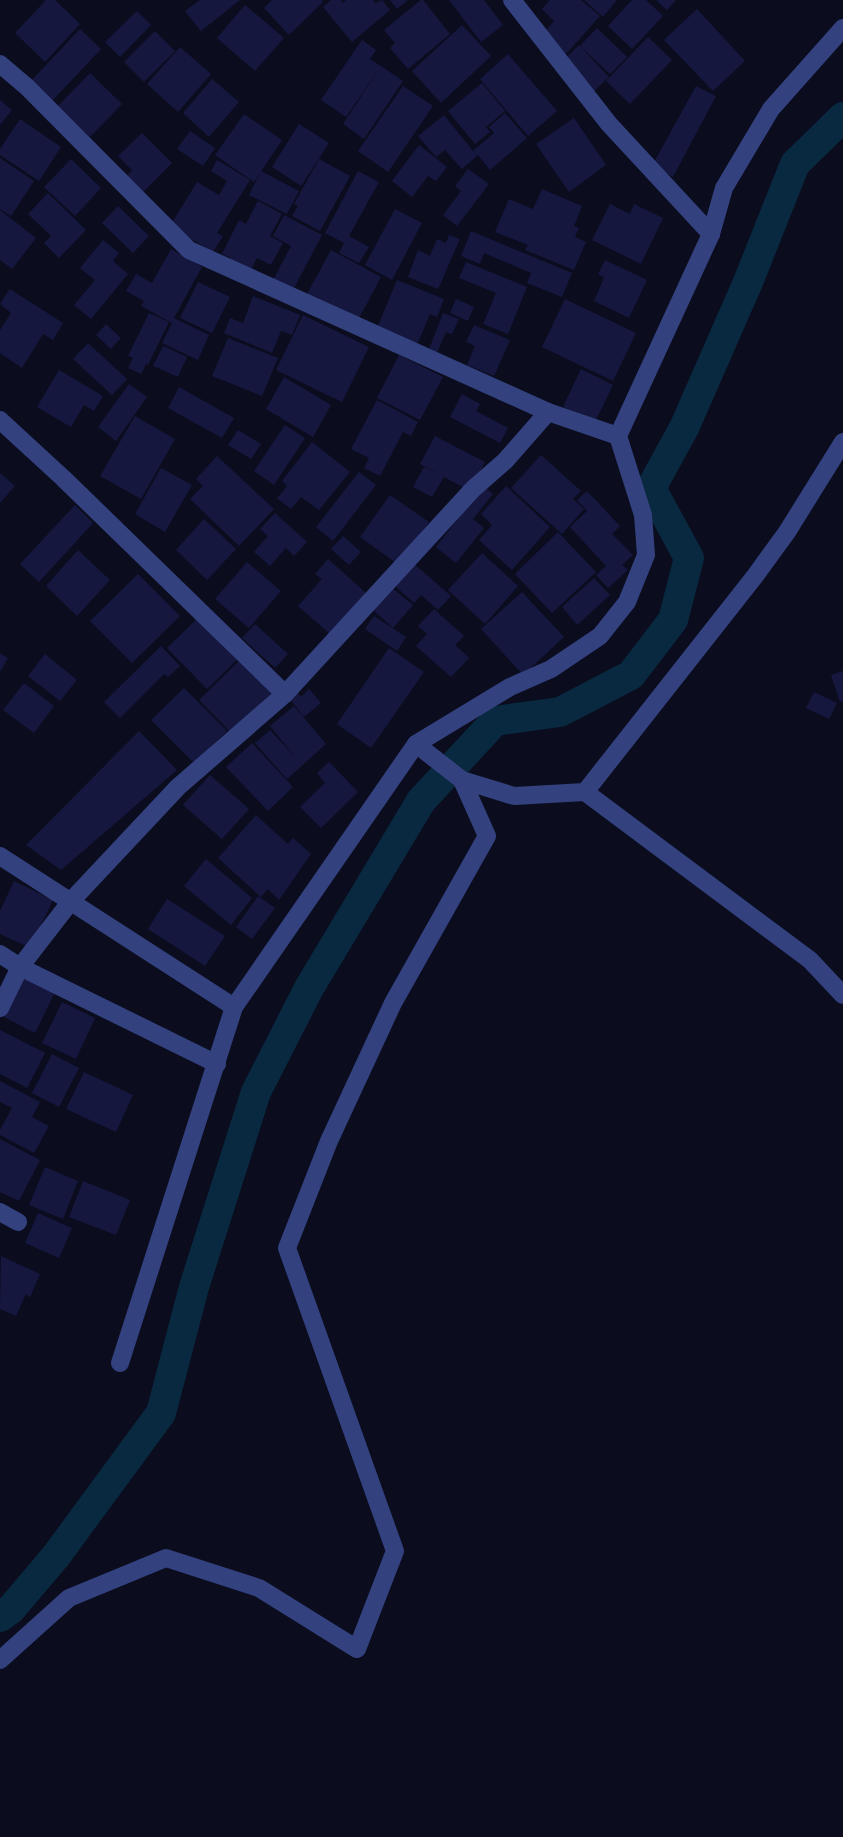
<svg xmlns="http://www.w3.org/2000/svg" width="843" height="1837" viewBox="0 0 843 1837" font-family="Karla,sans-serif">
<rect width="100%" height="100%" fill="#0b0c1e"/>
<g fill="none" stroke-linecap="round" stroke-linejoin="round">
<path stroke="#08293f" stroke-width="30" d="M0,1617l11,-8 45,-53 105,-143 33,-126 62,-195 53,-104 112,-187 74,-80 65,-9 71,-37 42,-55 16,-62 -38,-70 33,-60 64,-146 47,-118 48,-47"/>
</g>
<g fill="#16173f">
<path d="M46,0h9l25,24 -35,38 -30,-29z"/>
<path d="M200,0h40l-39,31 -16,-20z"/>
<path d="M272,0h50l1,2 -34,33 -25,-27z"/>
<path d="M331,0h10l2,3 3,-3h27l2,3 7,-3 8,10 -38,32 -29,-35z"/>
<path d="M390,0h18l-11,9z"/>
<path d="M421,0h2l27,34 -42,35 -18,-21 5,-5 -11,-13z"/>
<path d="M449,0h35l19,25 -22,17z"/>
<path d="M550,0h31l19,16 -34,38 -23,-20 11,-13 -12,-12z"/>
<path d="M584,0h33l-14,17z"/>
<path d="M632,0h14l17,16 -31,33 -24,-23z"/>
<path d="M656,0h20l-9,10z"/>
<path d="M245,5l39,33 -29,33 -38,-33z"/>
<path d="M697,9l48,52 -32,30 -49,-51z"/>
<path d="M137,11l14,14 -31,32 -15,-15z"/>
<path d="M462,25l29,31 -50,47 -29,-32z"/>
<path d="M597,28l30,29 -17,17 -30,-28z"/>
<path d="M80,29l21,20 -50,53 -21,-20z"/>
<path d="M155,31l20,20 -31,31 -20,-20z"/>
<path d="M648,37l24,23 -42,44 -24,-23z"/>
<path d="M362,40l14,10 -6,9 11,7 -35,51 -25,-17z"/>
<path d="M579,45l30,32 -18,17 -30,-31z"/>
<path d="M180,47l31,27 -33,38 -31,-28z"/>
<path d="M508,54l49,57 -29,25 -48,-57z"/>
<path d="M381,66l22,15 -39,58 -21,-15z"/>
<path d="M90,73l32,31 -32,33 -32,-31z"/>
<path d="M212,79l27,23 -30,35 -26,-24z"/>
<path d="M482,83l23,28 -19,16 4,5 -15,12 -27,-33z"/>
<path d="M403,86l30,20 -45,66 -30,-21z"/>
<path d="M696,86l20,10 -43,81 -21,-11z"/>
<path d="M0,100l12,10 -12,15z"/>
<path d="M505,113l22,25 -37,32 -12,-15 -16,14 -17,-19 -9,7 -18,-21 26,-21 29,36 21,-18 -5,-6z"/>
<path d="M244,114l38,26 -28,42 -39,-27z"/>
<path d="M574,118l32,47 -37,27 -33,-48z"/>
<path d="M20,119l41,28 -22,34 -39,-26v-6z"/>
<path d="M299,124l30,19 -28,43 -29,-19z"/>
<path d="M190,131l25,17 -12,18 -26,-17z"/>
<path d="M142,133l30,30 -30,30 -16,-16 6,-7 -14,-14z"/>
<path d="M419,145l28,22 -11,14 -8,-5 -16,21 -20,-16z"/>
<path d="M0,158l34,23 -23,35 -11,-7z"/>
<path d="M71,159l30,29 -26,28 -31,-29z"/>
<path d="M319,159l31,17 -30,55 -28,-15 6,-10 -4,-2z"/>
<path d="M217,160l33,20 -33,53 6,3 -10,16 -43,-26 27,-44 22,13 8,-14 -16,-10z"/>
<path d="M468,169l21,15 -32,42 -14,-11 18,-24 -6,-5z"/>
<path d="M261,171l38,20 -12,23 -38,-19z"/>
<path d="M358,171l21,11 -30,54 20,11 -10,16 -20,-10 5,-10 -19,-10z"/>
<path d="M542,189l40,17 -8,20 5,2 -4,9 11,5 -12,28 -49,-20 3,-5 -33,-13 14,-33 24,10z"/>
<path d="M48,193l38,37 -27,28 -15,-15 7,-7 -23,-22z"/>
<path d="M258,201l24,13 -12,22 13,7 -12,22 -14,-7 -8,16 -21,-11 3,-5 -9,-4 17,-34 7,4z"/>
<path d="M610,204l20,10 4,-10 29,14 -22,46 -49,-24z"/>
<path d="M118,206l31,30 -16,17 -31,-30z"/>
<path d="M395,209l27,14 -30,57 -27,-15z"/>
<path d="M0,210l36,28 -24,31 -12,-9z"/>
<path d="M284,215l38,20 -29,55 -20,-10 18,-34 -18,-10z"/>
<path d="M471,231l101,42 -10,24 -35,-14 4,-10 -47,-20 -4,11 -19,-8z"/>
<path d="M449,235l11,4 -22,50 -30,-12 10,-27 12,6 7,-17 9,4z"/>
<path d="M103,240l16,13 -6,8 15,13 -37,45 -17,-14 21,-25 -15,-12z"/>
<path d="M171,249l31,18 -28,51 35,17 -11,25 -36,-17 10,-20 -31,-17 3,-5 -18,-10 10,-17 16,9z"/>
<path d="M331,250l50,27 -24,45 -50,-28z"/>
<path d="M605,260l42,20 -18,38 -35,-17 10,-23 -6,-4z"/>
<path d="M466,262l61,25 -19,47 -25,-10 13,-31 -37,-15z"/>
<path d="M397,280l47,19 -7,18 -7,-3 -14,33 -40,-16z"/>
<path d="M198,282l32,15 -18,36 -32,-15z"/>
<path d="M10,289l53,34 -10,17 -10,-6 -21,34 -22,-15v-23l11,-17 -11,-9z"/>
<path d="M253,296l47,19 -8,20 -11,-4 -9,22 -48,-20 6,-15 13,5z"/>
<path d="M456,299l18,8 -6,14 -18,-8z"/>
<path d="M565,299l71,34 -23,48 -71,-34z"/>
<path d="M149,313l20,9 -21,43 -2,-1 -5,10 -13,-6 5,-10 -5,-2z"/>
<path d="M443,313l16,6 -7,15 -6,-2 -9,21 -8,-4z"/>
<path d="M303,315l66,32 -27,55 -66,-32z"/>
<path d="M106,324l15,14 -10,11 -15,-14z"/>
<path d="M474,325l36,15 -16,36 -27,-11 8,-19 -9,-4z"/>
<path d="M228,338l50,20 -16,38 -50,-20z"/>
<path d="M88,343l39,36 -15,16 -39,-36z"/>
<path d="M163,346l24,11 -9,20 -25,-11z"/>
<path d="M399,355l44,22 -23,43 -43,-22z"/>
<path d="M581,369l32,16 -18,37 -32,-15z"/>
<path d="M59,370l44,26 -9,15 -10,-6 -13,22 -34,-20z"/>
<path d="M284,377l47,28 -18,32 -47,-28z"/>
<path d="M129,384l18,13 -31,44 -18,-14z"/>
<path d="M179,387l55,31 -12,20 -54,-30z"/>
<path d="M462,394l18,10 -4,7 32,17 -8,15 -50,-26z"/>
<path d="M377,400l41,22 -7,14 -8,-4 -23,44 -16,-8 5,-10 -18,-9z"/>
<path d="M135,416l40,23 -34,60 -41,-23z"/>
<path d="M285,425l20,13 -31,47 -20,-14z"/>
<path d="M238,430l23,14 -10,15 -23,-14z"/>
<path d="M435,436l50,26 -15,29 -26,-14 -12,20 -19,-10 11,-20 17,8 -21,-11z"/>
<path d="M312,442l38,30 -31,38 -18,-13 -10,12 -14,-11 10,-12 -5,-5z"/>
<path d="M541,455l40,36 -8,8 11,10 -22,25 -51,-46z"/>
<path d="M217,456l57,53 -35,37 -49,-47 13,-13 -7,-7z"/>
<path d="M161,468l31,17 -27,47 -30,-18z"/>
<path d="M359,472l17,13 -43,56 -17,-14z"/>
<path d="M0,473l15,13 -15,17z"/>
<path d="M483,486l10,8 -20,25 11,9 -28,35 -20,-16z"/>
<path d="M506,486l44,41 -38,43 -33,-30 13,-15 -11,-11z"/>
<path d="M587,491l33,35 -8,8 21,21 -11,10 6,5 -20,18 -12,-13 10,-9 -36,-39 17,-16 -10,-11z"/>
<path d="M390,495l39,27 -30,43 -39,-28z"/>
<path d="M75,505l18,18 -54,59 -19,-18z"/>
<path d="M275,513l32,29 -13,14 -8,-8 -16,18 -16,-14 14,-16 -8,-7z"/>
<path d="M204,519l32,30 -29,31 -31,-30z"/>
<path d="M558,532l38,40 -44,41 -37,-39z"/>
<path d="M343,536l18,16 -12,13 -18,-16z"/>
<path d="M78,550l32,30 -33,36 -31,-30z"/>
<path d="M482,553l36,33 -33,38 -37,-34z"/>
<path d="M328,559l38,34 -36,41 -32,-28 24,-27 -7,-5z"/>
<path d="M247,562l34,29 -32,37 -34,-29z"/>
<path d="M413,563l38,33 -13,14 -17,-15 -7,8 -20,-18z"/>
<path d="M138,574l42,42 -48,47 -42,-42z"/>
<path d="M594,578l16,17 -33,30 -15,-18z"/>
<path d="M391,587l22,18 -20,23 -21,-19z"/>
<path d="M522,592l42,45 -41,38 -42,-46z"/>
<path d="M434,609l30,27 -9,9 14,13 -18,19 -35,-31 11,-12 -9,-8z"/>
<path d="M202,614l40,41 -35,34 -40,-41z"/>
<path d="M374,616l32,21 -9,14 -32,-22z"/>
<path d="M255,624l33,30 -13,14 -33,-30z"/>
<path d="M161,646l19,20 -12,11 -4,-3 -44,44 -16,-16z"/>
<path d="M389,648l35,24 -53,76 -34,-24z"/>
<path d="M0,653l8,5 -8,14z"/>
<path d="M45,654l32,26 -17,21 -32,-25z"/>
<path d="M244,656l34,35 -45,44 -34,-35z"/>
<path d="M843,671v30l-3,1 -9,-27z"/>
<path d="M24,683l30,23 -20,27 -31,-23z"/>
<path d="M184,688l43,43 -33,32 -43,-43z"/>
<path d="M309,689l12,14 -17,14 -15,-19 8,-6 4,5z"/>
<path d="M814,692l23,11 -8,16 -23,-11z"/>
<path d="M294,706l32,38 -39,35 -32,-36 15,-13 26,28 -26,-32z"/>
<path d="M139,731l38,39 -116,100 -35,-25z"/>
<path d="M252,743l41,44 -25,24 -42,-44z"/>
<path d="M329,762l29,30 -37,36 -21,-21 25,-24 -8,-10z"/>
<path d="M210,775l39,34 -27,30 -39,-34z"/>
<path d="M256,815l32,29 5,-6 18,16 -32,46 -11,-11 -7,8 -43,-39z"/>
<path d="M206,859l46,39 -21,27 -47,-39z"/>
<path d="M14,881l39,19 -23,48 -30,-14v-23z"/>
<path d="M258,896l17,12 -23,31 -16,-12z"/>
<path d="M167,899l58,37 -20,30 -57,-37z"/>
<path d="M25,975l31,15 -21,43 -31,-16z"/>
<path d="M62,1002l33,16 -19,41 -34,-16z"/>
<path d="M0,1030l45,23 -18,35 -27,-14z"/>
<path d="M52,1054l27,14 -20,39 -27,-14z"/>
<path d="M84,1072l49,23 -17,37 -50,-23z"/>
<path d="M0,1081l40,21 -8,15 17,9 -15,27 -34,-18v-5l12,-22 -12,-6z"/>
<path d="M0,1139l40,21 -21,41 -19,-9z"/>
<path d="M45,1167l33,14 -15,38 -34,-14z"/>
<path d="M83,1181l47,19 -14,35 -47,-18z"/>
<path d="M38,1213l34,15 -13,30 -34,-15z"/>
<path d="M1,1256l39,18 -10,23 -4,-3 -10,22 -16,-7z"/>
</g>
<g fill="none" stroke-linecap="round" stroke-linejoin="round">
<g stroke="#33427f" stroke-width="18">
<path d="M512,0l97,124 102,110"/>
<path d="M0,64l27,23 162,163 359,162 70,24"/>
<path d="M0,420l63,58 222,216"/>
<path d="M416,744l46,36 52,16 71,-4 225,168 33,35"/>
<path d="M585,792l170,-216 32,-44 56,-90"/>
<path d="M0,856l234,151"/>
<path d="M0,954l20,13 197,97"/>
<path d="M0,1008l20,-41 51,-66 107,-114 107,-93 188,-205 32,-28 43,-49"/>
<path d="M0,1212l18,10"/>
<path d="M120,1363l114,-356 182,-263 94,-57 41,-18 49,-33 27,-34 19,-47 -3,-40 -25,-79 93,-202 13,-46 47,-79 72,-81"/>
<path d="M0,1660l69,-62 97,-40 93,30 98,61 38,-98 -108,-303 42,-107 64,-138 94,-167 -25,-56"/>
</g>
</g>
</svg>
